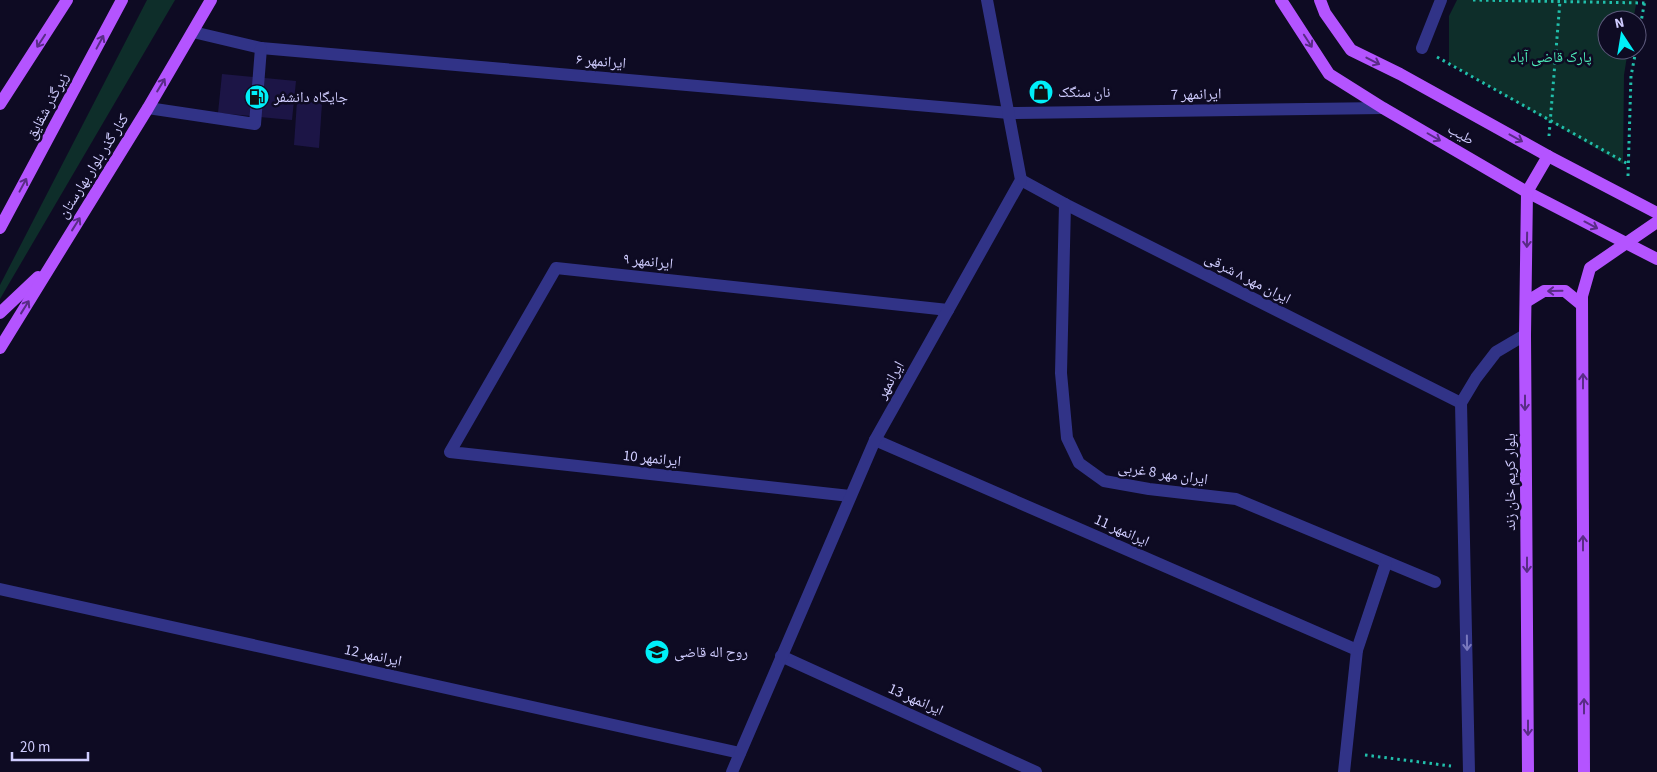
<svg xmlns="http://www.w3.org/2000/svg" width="1657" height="772" viewBox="0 0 1657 772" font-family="'Source Sans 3','Noto Naskh Arabic',sans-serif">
<rect width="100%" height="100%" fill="#0e0b23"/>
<g fill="#0e2e2a">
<path d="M147,0h28l-175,299v-14z"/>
<path d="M1457,0h180l-4,20h-26v30h21l-4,25 -1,89 -174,-101v-47z"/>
</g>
<g fill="#1c1546">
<path d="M222,74l74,7 -4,39 -74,-7z"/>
<path d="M297,101l25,2 -3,45 -25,-3z"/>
</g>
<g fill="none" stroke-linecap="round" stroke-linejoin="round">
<g stroke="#21bfab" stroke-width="3" stroke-dasharray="2.5 4" stroke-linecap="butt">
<path d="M1473,0l172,3"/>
<path d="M1637,44l8,-44"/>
<path d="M1437,57l191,107"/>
<path d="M1549,136l11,-135"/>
<path d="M1628,176l3,-100 5,-26"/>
<path d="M1365,755l86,11"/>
</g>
<g stroke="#313387" stroke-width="12">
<path d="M193,32l68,16 748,65 374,-5"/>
<path d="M1422,48l19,-48"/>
<path d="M148,108l107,16 6,-76"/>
<path d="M1021,180l44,24 396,199"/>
<path d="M1065,204l-4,169 6,65 12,25 25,18 45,8 87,10 199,83"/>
<path d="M875,440l482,210"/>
<path d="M850,496l-400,-44 106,-184 392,42"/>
<path d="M0,589l740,164"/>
<path d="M781,656l255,116"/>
<path d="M732,772l143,-332 146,-260 -34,-180"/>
<path d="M1344,772l13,-122 29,-87"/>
<path d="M1469,772l-8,-369 15,-25 20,-26 29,-17"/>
</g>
<g stroke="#b454ff" stroke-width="12">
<path d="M1281,0l48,74 54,34 144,84 130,67"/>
<path d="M1320,0l5,13 26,37 49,24 148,82 109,57"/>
<path d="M0,104l67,-104"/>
<path d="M0,228l122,-228"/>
<path d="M1526,302l18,-11h21l17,14"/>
<path d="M0,313l38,-36"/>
<path d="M0,348l148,-240 63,-108"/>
<path d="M1528,772l-3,-437 2,-143 21,-36"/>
<path d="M1584,772l-2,-476 8,-28 67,-46"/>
</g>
</g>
<defs><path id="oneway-shaft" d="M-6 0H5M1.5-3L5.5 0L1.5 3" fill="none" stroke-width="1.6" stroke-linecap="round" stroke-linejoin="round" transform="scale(1.25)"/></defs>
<g stroke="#592c86">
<use href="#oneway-shaft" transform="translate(41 41) rotate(123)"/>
<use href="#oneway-shaft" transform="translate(1308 41) rotate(57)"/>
<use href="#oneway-shaft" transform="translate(100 42) rotate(-62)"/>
<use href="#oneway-shaft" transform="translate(1373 61) rotate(27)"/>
<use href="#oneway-shaft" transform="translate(161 85) rotate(-59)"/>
<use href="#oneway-shaft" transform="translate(1434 137) rotate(30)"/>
<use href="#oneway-shaft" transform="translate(1516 138) rotate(29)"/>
<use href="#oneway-shaft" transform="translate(23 185) rotate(-62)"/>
<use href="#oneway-shaft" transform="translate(76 224) rotate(-58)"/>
<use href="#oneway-shaft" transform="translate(1591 225) rotate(28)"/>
<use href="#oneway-shaft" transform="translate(1527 240) rotate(91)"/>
<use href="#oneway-shaft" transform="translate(1555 291) rotate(179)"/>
<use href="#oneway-shaft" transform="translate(25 307) rotate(-58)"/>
<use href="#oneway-shaft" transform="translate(1583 381) rotate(-90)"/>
<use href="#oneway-shaft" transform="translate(1525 403) rotate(90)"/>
<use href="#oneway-shaft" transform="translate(1583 543) rotate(-90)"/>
<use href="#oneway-shaft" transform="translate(1527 565) rotate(90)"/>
<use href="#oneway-shaft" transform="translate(1584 706) rotate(-90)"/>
<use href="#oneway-shaft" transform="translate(1528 728) rotate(90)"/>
</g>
<use stroke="#7978bd" href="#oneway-shaft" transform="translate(1467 643) rotate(89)"/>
<defs>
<symbol id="shop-disc" viewBox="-11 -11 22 22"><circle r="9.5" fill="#00eff8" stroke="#0e0b23"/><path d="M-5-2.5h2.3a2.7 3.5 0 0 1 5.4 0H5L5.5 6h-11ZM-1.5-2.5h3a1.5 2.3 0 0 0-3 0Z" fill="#111"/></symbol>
<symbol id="fuel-disc" viewBox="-11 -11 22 22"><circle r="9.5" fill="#00eff8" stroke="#0e0b23"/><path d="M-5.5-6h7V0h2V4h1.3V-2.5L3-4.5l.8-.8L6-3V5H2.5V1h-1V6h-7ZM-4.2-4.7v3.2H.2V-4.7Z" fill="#111"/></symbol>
<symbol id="school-disc" viewBox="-11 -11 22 22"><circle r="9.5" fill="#00eff8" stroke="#0e0b23"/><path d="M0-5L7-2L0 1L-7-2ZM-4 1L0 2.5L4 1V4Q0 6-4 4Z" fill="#111"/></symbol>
</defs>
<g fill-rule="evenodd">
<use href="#shop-disc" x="1027" y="78" width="28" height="28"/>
<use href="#fuel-disc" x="243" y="83" width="28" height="28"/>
<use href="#school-disc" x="643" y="638" width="28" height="28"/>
</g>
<g text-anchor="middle" stroke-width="5" stroke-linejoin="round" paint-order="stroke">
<g font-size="15" fill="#4debb9" stroke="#0e0b23">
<text x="1551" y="62">پارک قاضی آباد</text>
</g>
<g font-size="15" fill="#d0cdff" stroke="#0e0b23">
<text transform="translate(601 61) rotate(5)" y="5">ایرانمهر ۶</text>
<text transform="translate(1196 94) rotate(-1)" y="5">ایرانمهر 7</text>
<text transform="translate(47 106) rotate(-62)" y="5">زیرگذر شقایق</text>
<text transform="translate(1461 134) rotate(30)" y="5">طیب</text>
<text transform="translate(93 166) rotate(-58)" y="5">کنار گذر بلوار بهارستان</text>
<text transform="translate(648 261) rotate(6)" y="5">ایرانمهر ۹</text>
<text transform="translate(1248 278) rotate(27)" y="5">ایران مهر ٨ شرقی</text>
<text transform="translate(890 380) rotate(-61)" y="5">ایرانمهر</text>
<text transform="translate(652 458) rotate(6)" y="5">ایرانمهر 10</text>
<text transform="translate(1163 473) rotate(8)" y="5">ایران مهر 8 غربی</text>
<text transform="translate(1510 482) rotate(-90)" y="5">بلوار کریم خان زند</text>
<text transform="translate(1122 530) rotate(24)" y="5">ایرانمهر 11</text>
<text transform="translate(373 655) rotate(12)" y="5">ایرانمهر 12</text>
<text transform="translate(916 699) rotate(24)" y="5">ایرانمهر 13</text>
</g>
<g font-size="15" fill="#d0cdff" stroke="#0e0b23" text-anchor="start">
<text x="1058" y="97">نان سنگک</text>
<text x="274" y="102">جایگاه دانشفر</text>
<text x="674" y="657">روح اله قاضی</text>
</g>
</g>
<g transform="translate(1622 35) rotate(348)"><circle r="24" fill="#0e0b23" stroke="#5c597b"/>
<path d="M0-4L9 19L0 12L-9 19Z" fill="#00eff8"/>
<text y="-8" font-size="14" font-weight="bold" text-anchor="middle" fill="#d0cdff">N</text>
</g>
<path d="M12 752v8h76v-8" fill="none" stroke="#d0cdff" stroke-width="2.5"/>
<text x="20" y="752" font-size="15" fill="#d0cdff" stroke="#0e0b23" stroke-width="4" paint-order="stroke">20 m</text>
</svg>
